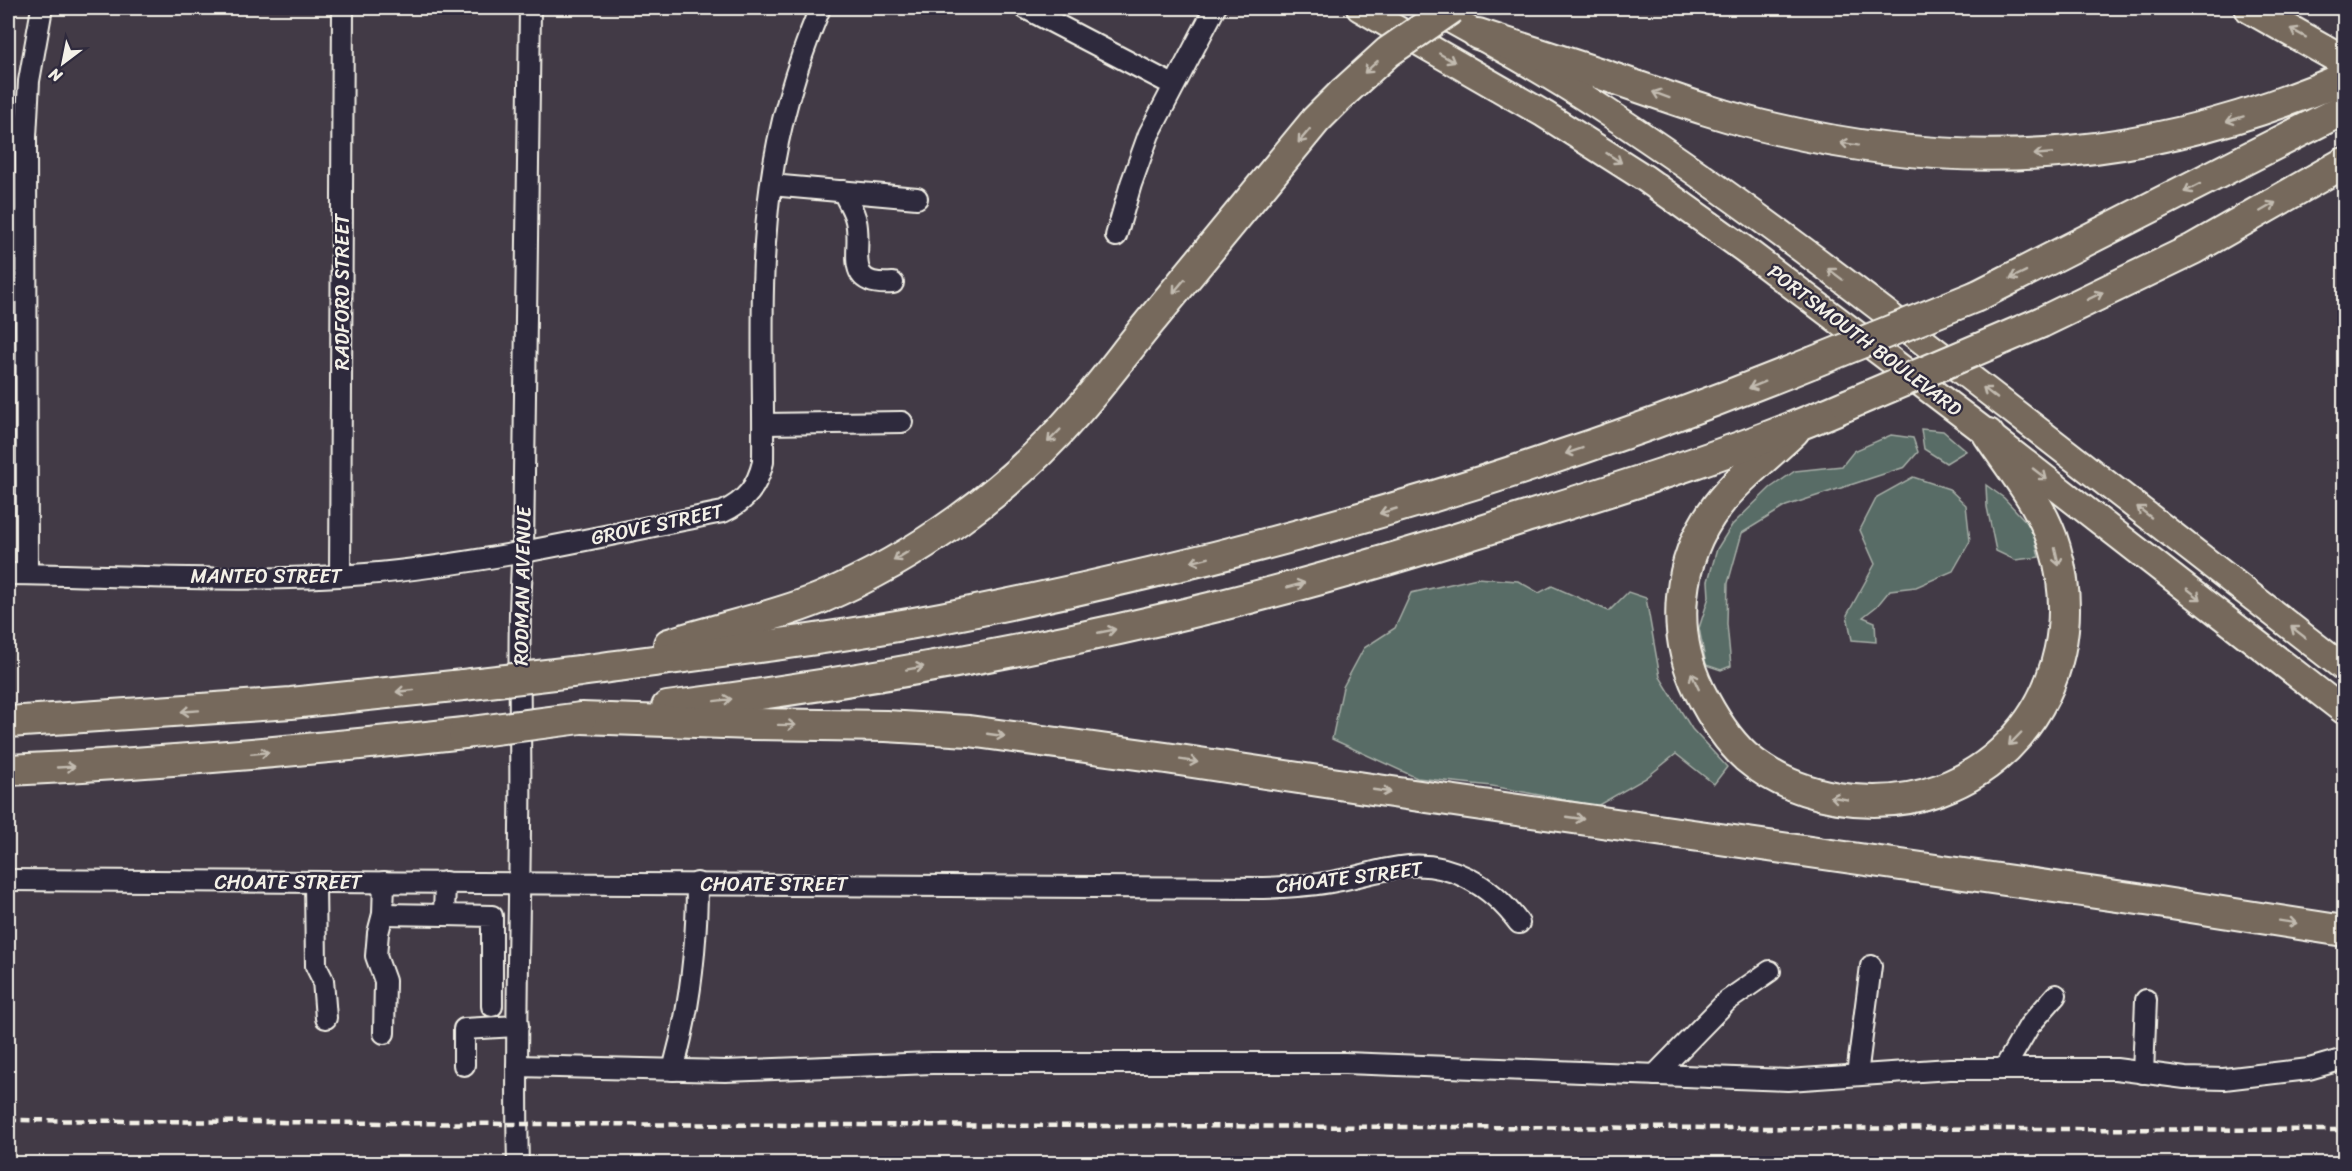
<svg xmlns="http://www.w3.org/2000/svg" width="2352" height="1171" viewBox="0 0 2352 1171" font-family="Sriracha,sans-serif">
<rect width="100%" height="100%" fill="#423a46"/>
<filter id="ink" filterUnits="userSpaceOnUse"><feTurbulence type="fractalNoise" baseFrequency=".0167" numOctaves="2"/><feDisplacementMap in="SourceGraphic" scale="12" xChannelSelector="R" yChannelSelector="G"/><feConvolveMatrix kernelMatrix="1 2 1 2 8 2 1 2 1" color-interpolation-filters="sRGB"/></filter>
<g filter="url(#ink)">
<g fill="#596c66" stroke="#a6aea7" stroke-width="1.5">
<path d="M1921,429l22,2 23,20 -20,12 -22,-14z"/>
<path d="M1891,435l22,3 5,14 -13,15 -119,39 -44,27 -14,50 -1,41 4,42 -10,4 -15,-5 -7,-37 10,-31 -1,-16 9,-32 15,-24 38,-37 25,-17 47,-5 12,-15z"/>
<path d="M1913,477l36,12 17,16 4,36 -17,30 -37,16 -26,3 -13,16 -14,11 12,5 1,20 -24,-2 -5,-25 28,-51 -15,-34 17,-33z"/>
<path d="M1986,485l18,13 29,31 6,28 -24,3 -19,-9 -9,-44z"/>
<path d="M1477,578l41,3 21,12 13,-7 57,25 19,-19 18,6 14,79 32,52 35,38 -13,17 -38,-30 -30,24 -49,28 -105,-20 -75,-8 -85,-39 11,-52 21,-39 31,-20 16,-35z"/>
</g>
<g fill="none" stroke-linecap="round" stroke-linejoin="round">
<defs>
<g id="minor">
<path d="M1025,8l148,77"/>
<path d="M771,185l146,13"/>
<path d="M843,191c4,10 11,19 13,30 7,29 -15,66 37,62"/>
<path d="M1116,236l15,-52 18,-50 66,-126"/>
<path d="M764,424l138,-2"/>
<path d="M8,574c119,1 239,10 358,0 119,-10 240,-39 357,-62 23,-11 34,-25 40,-50 1,-92 -5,-187 8,-279 8,-60 26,-119 49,-175"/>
<path d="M27,574l-1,-437 3,-56 13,-73"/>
<path d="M340,576l3,-568"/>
<path d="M8,880l1255,8c24,-1 49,-2 73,-7 22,-4 42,-11 64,-14 48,-8 91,18 119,56"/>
<path d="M315,882l1,84 7,14 3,38"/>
<path d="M445,882l-1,33 48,1v90"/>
<path d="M383,914l61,1"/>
<path d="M384,1033l1,-52 -9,-25 2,-23 5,-19 1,-32"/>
<path d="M464,1065v-36l54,-3"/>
<path d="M517,1066l208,5 207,-8h413l443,17 162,-11h166l69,9 39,1 85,-10 35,-10"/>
<path d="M2004,1069l25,-43 27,-31"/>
<path d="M673,1070c17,-61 24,-124 24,-187"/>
<path d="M2143,1073l3,-73"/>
<path d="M1655,1075l72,-74 43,-30"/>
<path d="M1857,1075l14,-109"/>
<path d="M518,1164c-3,-112 1,-225 2,-337 2,-92 -4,-184 3,-276l7,-543"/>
</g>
<g id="major">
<path d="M1360,8l184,106 102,65 98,70 244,185 356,277"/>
<path d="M1430,8c58,32 116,64 171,100 141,92 274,196 407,299 112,87 224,174 336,261"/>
</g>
<g id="highway">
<path d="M2250,8l94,53"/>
<path d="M1478,34c39,13 78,25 117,38 60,20 119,43 181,57 201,47 379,30 568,-51"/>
<path d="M1977,296l367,-187"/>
<path d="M2042,322l151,-73 151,-86"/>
<path d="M1794,431c-25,24 -56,47 -77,75 -40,53 -47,125 -18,184 12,24 26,48 47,67 27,23 58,35 92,41 148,25 259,-108 217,-250 -12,-42 -43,-78 -67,-114"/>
<path d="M669,644c50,-16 103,-26 152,-46 96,-41 188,-107 256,-186 27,-30 51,-64 77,-95 54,-66 108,-131 162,-197l27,-27"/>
<path d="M580,671c120,-17 242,-30 361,-53 297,-58 590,-141 870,-255"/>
<path d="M667,707c186,-24 373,-57 555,-102 101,-25 201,-55 301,-87 109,-34 219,-68 324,-113"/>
<path d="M581,718l171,6 134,2 83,5 197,27 219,33 767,110 192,30"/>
<path d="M8,722l283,-19 172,-18"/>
<path d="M8,770c152,-7 304,-20 456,-37"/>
</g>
</defs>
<use href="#minor" stroke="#f4f1e8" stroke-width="24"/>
<use href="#major" stroke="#f4f1e8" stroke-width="30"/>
<use href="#highway" stroke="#f4f1e8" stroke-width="34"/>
<use href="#minor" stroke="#2f2a3d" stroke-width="20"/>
<use href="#major" stroke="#76695c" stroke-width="26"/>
<use href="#highway" stroke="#76695c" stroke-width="30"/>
<path stroke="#f4f1e8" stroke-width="4.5" stroke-dasharray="9 4.5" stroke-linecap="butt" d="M8,1120l509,4 1827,6"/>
<defs>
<g id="highway-bridge">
<path d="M1343,93l45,-41 64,-44"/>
<path d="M1811,363l166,-67"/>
<path d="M1847,405l195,-83"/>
<path d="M463,685l117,-14"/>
<path d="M464,733l117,-15"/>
</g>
</defs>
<use href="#highway-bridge" stroke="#f4f1e8" stroke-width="34" stroke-linecap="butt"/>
<use href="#highway-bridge" stroke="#76695c" stroke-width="30"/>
</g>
<defs><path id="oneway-shaft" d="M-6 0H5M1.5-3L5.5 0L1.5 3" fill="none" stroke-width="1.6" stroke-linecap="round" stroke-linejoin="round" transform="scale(1.5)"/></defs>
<g stroke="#c2bbb0">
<use href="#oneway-shaft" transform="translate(2298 33) rotate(-151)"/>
<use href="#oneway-shaft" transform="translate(1447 58) rotate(30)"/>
<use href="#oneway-shaft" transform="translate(1371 67) rotate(138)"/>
<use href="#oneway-shaft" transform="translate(1661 95) rotate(-160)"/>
<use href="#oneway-shaft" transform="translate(2235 119) rotate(163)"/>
<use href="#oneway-shaft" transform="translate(1304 136) rotate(130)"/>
<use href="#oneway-shaft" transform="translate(1849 144) rotate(-171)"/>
<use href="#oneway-shaft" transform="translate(2043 154) rotate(175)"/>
<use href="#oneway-shaft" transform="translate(1614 158) rotate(33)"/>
<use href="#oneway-shaft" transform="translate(2192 188) rotate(153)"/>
<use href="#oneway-shaft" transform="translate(2268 207) rotate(-30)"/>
<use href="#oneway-shaft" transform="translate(1835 274) rotate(-143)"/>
<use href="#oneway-shaft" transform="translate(2018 275) rotate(154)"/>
<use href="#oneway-shaft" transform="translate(1179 286) rotate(130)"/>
<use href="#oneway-shaft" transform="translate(2095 296) rotate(-26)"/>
<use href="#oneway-shaft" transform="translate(1757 385) rotate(158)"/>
<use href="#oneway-shaft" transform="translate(1990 393) rotate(-142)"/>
<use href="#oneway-shaft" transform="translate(1054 436) rotate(135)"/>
<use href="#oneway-shaft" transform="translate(1574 451) rotate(161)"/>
<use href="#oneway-shaft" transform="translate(2040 474) rotate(38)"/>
<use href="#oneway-shaft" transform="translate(1388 511) rotate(164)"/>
<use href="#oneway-shaft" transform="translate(2144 512) rotate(-142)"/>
<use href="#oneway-shaft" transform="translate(901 556) rotate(149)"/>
<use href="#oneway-shaft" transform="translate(2057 557) rotate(77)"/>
<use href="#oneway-shaft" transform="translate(1200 560) rotate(166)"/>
<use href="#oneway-shaft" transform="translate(1296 585) rotate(-15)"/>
<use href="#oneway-shaft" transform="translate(2194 594) rotate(38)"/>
<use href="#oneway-shaft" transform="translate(1107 631) rotate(-11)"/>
<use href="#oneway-shaft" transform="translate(2298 632) rotate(-142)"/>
<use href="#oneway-shaft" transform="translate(915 668) rotate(-10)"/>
<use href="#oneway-shaft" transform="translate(1695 681) rotate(-115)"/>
<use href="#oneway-shaft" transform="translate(405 691) rotate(174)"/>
<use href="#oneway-shaft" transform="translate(723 700) rotate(-7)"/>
<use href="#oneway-shaft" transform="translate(190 711) rotate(176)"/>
<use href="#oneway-shaft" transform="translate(787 725) rotate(1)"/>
<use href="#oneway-shaft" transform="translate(996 735) rotate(8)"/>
<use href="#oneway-shaft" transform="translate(2015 739) rotate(134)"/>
<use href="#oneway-shaft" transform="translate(260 753) rotate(-5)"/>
<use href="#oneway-shaft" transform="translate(1189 761) rotate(9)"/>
<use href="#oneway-shaft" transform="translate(66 767) rotate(-3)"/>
<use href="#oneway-shaft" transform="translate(1382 791) rotate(8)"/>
<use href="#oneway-shaft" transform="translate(1839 798) rotate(-170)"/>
<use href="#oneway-shaft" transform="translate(1575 818) rotate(8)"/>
<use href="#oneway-shaft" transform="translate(2288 922) rotate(9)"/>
</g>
</g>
<g text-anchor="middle" stroke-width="4.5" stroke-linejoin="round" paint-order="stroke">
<g font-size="20" fill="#f4f1e8" stroke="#2f2a3d">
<text transform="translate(342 292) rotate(-90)" y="7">RADFORD STREET</text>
<text transform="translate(1865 340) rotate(37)" y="7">PORTSMOUTH BOULEVARD</text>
<text transform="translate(657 524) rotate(-12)" y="7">GROVE STREET</text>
<text x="266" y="583">MANTEO STREET</text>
<text transform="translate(522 586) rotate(-89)" y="7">RODMAN AVENUE</text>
<text transform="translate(1349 877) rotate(-7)" y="7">CHOATE STREET</text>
<text x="288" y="889">CHOATE STREET</text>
<text x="774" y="891">CHOATE STREET</text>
</g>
</g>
<rect width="2352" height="1171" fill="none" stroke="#2f2a3d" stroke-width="30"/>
<rect x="15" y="15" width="2322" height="1141" fill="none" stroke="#f4f1e8" stroke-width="2" filter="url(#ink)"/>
<g transform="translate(63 63) rotate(212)" stroke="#2f2a3d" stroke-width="4.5" paint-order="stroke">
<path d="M0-4.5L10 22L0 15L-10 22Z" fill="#f4f1e8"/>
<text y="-9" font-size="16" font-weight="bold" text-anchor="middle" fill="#f4f1e8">N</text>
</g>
</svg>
